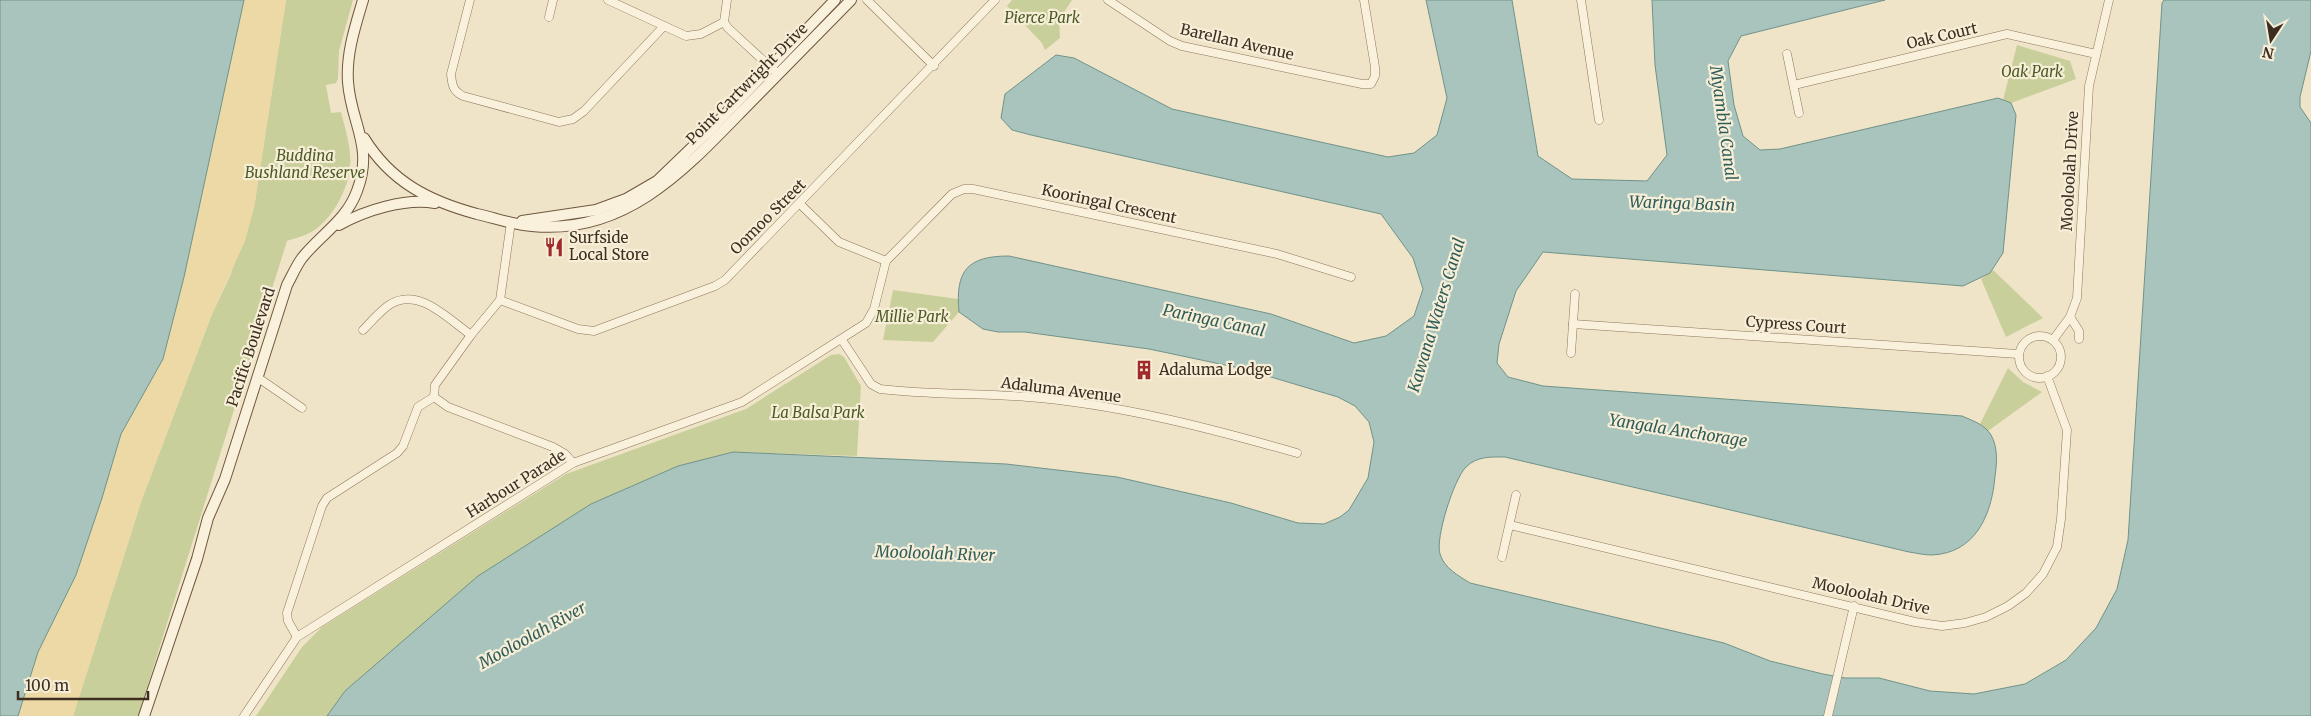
<svg xmlns="http://www.w3.org/2000/svg" width="2311" height="716" viewBox="0 0 2311 716" font-family="Merriweather,serif">
<rect width="100%" height="100%" fill="#f0e4c8"/>
<g fill="#c9cf9b">
<path d="M286,0h67l-14,51 -1,28 -2,4 -10,2 5,28 10,-1c9,35 16,54 -1,87 -6,12 -14,22 -24,30 -8,6 -20,9 -29,12l-149,475h-65l69,-217 70,-185 18,-38 24,-68z"/>
<path d="M1012,0h60l-13,20 1,18 -15,12 -3,-7 -35,-37z"/>
<path d="M2017,45l53,16 6,18 -65,24 -8,-3z"/>
<path d="M1993,270l50,48 -37,19 -25,-58z"/>
<path d="M893,290l65,9 1,13 -26,30 -50,-2z"/>
<path d="M839,354l5,3 17,29 -4,70 -124,-4 -55,14 -87,38 -246,187 -18,25h-71l46,-69 20,-20 244,-153 180,-65 85,-54z"/>
<path d="M2008,368l15,14 19,10 -54,39 -8,-7z"/>
</g>
<path fill="#ecd9a5" d="M244,0h42l-32,208 -9,33 -33,73 -70,185 -69,217h-55l20,-64 38,-77 26,-77 19,-64 42,-75 21,-82z"/>
<g fill="#a9c4bc" stroke="#6f938a">
<path d="M0,0h244l-60,277 -21,82 -42,75 -19,64 -26,77 -38,77 -20,64h-18z"/>
<path d="M1426,0h86l26,156 34,23 75,2 20,-26 -12,-90 -3,-65h233l-144,36 -13,25 6,44 9,31 17,14 20,-1 218,-51 13,5 5,12 -13,138 -13,20 -27,13 -420,-34 -27,39 -17,53 -2,19 11,14 35,9 419,30c11,5 22,8 29,19 7,12 6,28 4,41 -3,38 -19,77 -63,79 -8,0 -16,-2 -23,-3l-404,-95c-14,0 -28,-1 -39,10 -12,12 -31,71 -26,87 4,14 19,22 30,29l254,60 46,18 53,13 22,4h34l51,13 44,3 51,-10 41,-24 30,-32 21,-39 11,-49 34,-537 2,-3h147v51l-11,46v10l11,16v593h-1984l18,-25 133,-115 113,-72 87,-38 55,-14 273,12 111,13 114,26 67,20 26,1 16,-7 9,-7 19,-32 6,-36 -5,-20 -14,-16 -17,-9 -94,-28 -95,-20 -124,-17h-27l-15,-3 -24,-17c-4,-42 9,-56 50,-56l262,58 83,29 32,-7 28,-20 9,-27 -10,-31 -32,-44 -350,-79 -19,-5 -11,-12 4,-24 51,-39 18,3 98,51 216,48 26,-4 23,-18 10,-37z"/>
</g>
<g fill="none" stroke-linecap="round" stroke-linejoin="round">
<defs>
<g id="street">
<path d="M470,0l-19,74c1,11 2,17 12,22l96,26 14,-3 11,-8 80,-85"/>
<path d="M608,0l78,36 15,-2 23,-12"/>
<path d="M867,0l67,66"/>
<path d="M1108,0l62,41 12,5 180,38h9l4,-8v-9l-11,-67"/>
<path d="M1581,0l18,120"/>
<path d="M549,17l4,-17"/>
<path d="M724,22l4,6 50,46"/>
<path d="M724,22l3,-22"/>
<path d="M1787,54l12,59"/>
<path d="M1794,85l213,-51 89,20"/>
<path d="M800,204l39,38 47,19"/>
<path d="M886,261l66,-67 12,-5h9l304,65 74,23"/>
<path d="M500,300l78,29 16,2 121,-45 10,-6 270,-280"/>
<path d="M2070,317l9,14v8"/>
<path d="M1573,324l445,30"/>
<path d="M363,330c8,-8 16,-18 26,-25 29,-19 58,13 82,30"/>
<circle cx="2040" cy="357" r="21"/>
<path d="M842,340l29,44 9,5c48,6 98,4 147,8 91,7 182,31 270,56"/>
<path d="M2053,340l17,-23 7,-19 12,-212 20,-86"/>
<path d="M1571,353l4,-59"/>
<path d="M257,377l45,31"/>
<path d="M434,397l14,10 105,40 12,7 8,9"/>
<path d="M1510,525l405,97 27,4 23,-3 21,-6 22,-11 18,-13 17,-19 14,-27 4,-28 6,-89 -20,-54"/>
<path d="M1502,557l14,-62"/>
<path d="M297,637l-9,-16 -1,-8 35,-107 5,-8 70,-45 6,-7 15,-39 16,-10 1,-12 36,-50 29,-35 11,-78"/>
<path d="M244,716l53,-79 276,-174 169,-61 124,-79 8,-14 12,-48"/>
<path d="M1828,716l26,-110"/>
</g>
<g id="secondary">
<path d="M364,138c27,44 65,63 113,76 18,4 37,11 55,12 91,9 150,-53 208,-113 37,-38 74,-75 111,-113"/>
<path d="M522,221l74,-11 30,-11 31,-18 52,-50 126,-131"/>
<path d="M339,225c27,-15 66,-27 96,-22"/>
<path d="M144,716l53,-157 11,-41 17,-39 62,-194c5,-9 9,-19 15,-27 19,-24 44,-37 55,-67 17,-45 -6,-67 -9,-109 -2,-28 7,-55 15,-82"/>
</g>
</defs>
<use href="#street" stroke="#8d765c" stroke-width="9"/>
<use href="#secondary" stroke="#6f573f" stroke-width="12"/>
<use href="#street" stroke="#faf1dc" stroke-width="8"/>
<use href="#secondary" stroke="#faf1dc" stroke-width="10"/>
</g>
<defs>
<symbol id="restaurant-bare" viewBox="-9 -9 18 18"><path d="M-5-6h1v4h1v-4h1v4h1v-4h1v5L-1.5 .5V6h-2V.5L-5-1ZM5-6V6H3V1.5H1.5Q1.5-4 5-6Z" fill="#9e2a2b" stroke="#f7eed8" stroke-width="2.5" paint-order="stroke"/></symbol>
<symbol id="building-bare" viewBox="-9 -9 18 18"><path d="M-4-6H4V6H1V3H-1V6H-4ZM-2.5-4.3h1.7v1.8h-1.7ZM.8-4.3h1.7v1.8H.8ZM-2.5-1h1.7V.8h-1.7ZM.8-1h1.7V.8H.8Z" fill="#9e2a2b" stroke="#f7eed8" stroke-width="2.5" paint-order="stroke"/></symbol>
</defs>
<g fill-rule="evenodd">
<use href="#restaurant-bare" x="540" y="233" width="28" height="28"/>
<use href="#building-bare" x="1130" y="356" width="28" height="28"/>
</g>
<g text-anchor="middle" stroke-width="4.5" stroke-linejoin="round" paint-order="stroke">
<g font-size="15" font-style="italic" fill="#4d5a26" stroke="#f7eed8">
<text x="1042" y="23">Pierce Park</text>
<text x="2032" y="77">Oak Park</text>
<text x="305" y="161">Buddina<tspan x="305" dy="17">Bushland Reserve</tspan></text>
<text x="912" y="322">Millie Park</text>
<text x="818" y="418">La Balsa Park</text>
</g>
<g font-size="15" fill="#3d2e20" stroke="#f7eed8">
<text transform="translate(1942 36) rotate(-13)" y="5">Oak Court</text>
<text transform="translate(1237 42) rotate(13)" y="5">Barellan Avenue</text>
<text transform="translate(747 84) rotate(-45)" y="5">Point Cartwright Drive</text>
<text transform="translate(2070 171) rotate(-87)" y="5">Mooloolah Drive</text>
<text transform="translate(1109 204) rotate(12)" y="5">Kooringal Crescent</text>
<text transform="translate(768 217) rotate(-45)" y="5">Oomoo Street</text>
<text transform="translate(1796 325) rotate(4)" y="5">Cypress Court</text>
<text transform="translate(251 347) rotate(-72)" y="5">Pacific Boulevard</text>
<text transform="translate(1061 390) rotate(7)" y="5">Adaluma Avenue</text>
<text transform="translate(516 484) rotate(-32)" y="5">Harbour Parade</text>
<text transform="translate(1871 596) rotate(13)" y="5">Mooloolah Drive</text>
</g>
<g font-size="15" fill="#3d2e20" stroke="#f7eed8" text-anchor="start">
<text x="569" y="243">Surfside<tspan x="569" dy="17">Local Store</tspan></text>
<text x="1159" y="375">Adaluma Lodge</text>
</g>
<g font-size="16" font-style="italic" fill="#2f5d5a" stroke="#f7eed8">
<text transform="translate(1724 123) rotate(82)" y="6">Myambla Canal</text>
<text transform="translate(1682 203) rotate(2)" y="6">Waringa Basin</text>
<text transform="translate(1436 315) rotate(-73)" y="6">Kawana Waters Canal</text>
<text transform="translate(1214 320) rotate(12)" y="6">Paringa Canal</text>
<text transform="translate(1678 430) rotate(9)" y="6">Yangala Anchorage</text>
<text transform="translate(935 553) rotate(2)" y="6">Mooloolah River</text>
<text transform="translate(532 635) rotate(-29)" y="6">Mooloolah River</text>
</g>
</g>
<g transform="translate(2271 40) rotate(192)" stroke="#f7eed8" stroke-width="4" paint-order="stroke">
<path d="M0-4L9 19L0 12L-9 19Z" fill="#3d2e20"/>
<text y="-8" font-size="14" font-weight="bold" text-anchor="middle" fill="#3d2e20">N</text>
</g>
<path d="M18 691v8h130v-8" fill="none" stroke="#3d2e20" stroke-width="2.5"/>
<text x="25" y="691" font-size="15" fill="#3d2e20" stroke="#f7eed8" stroke-width="4" paint-order="stroke">100 m</text>
</svg>
